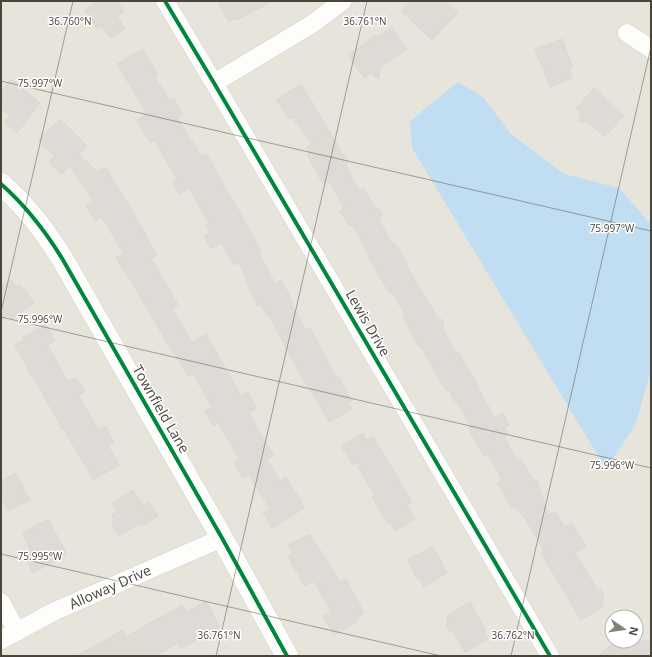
<svg xmlns="http://www.w3.org/2000/svg" width="652" height="657" viewBox="0 0 652 657" font-family="'Open Sans',sans-serif">
<rect width="100%" height="100%" fill="#f4f2ee"/>
<path fill="#e7e4dc" fill-rule="evenodd" d="M1,1h650v655h-650zM612,617h24v24h-24z"/>
<path fill="#c0ddf1" d="M458,82l25,15 28,37 53,40 55,14 30,34 2,5v143l-16,56 -29,43 -194,-321 -2,-27z"/>
<g fill="#dedbd6" stroke="#dcd9d4">
<path d="M99,1h18l7,11 -7,4 8,13 -15,9 -8,-12 -5,3 -12,-19z"/>
<path d="M218,1h55l-36,19 -1,-2 -7,4z"/>
<path d="M410,1h35l13,12 -26,27 -31,-29z"/>
<path d="M391,27l16,22 -27,19 -1,11 -8,-6 -7,5 -16,-23 28,-20 1,2z"/>
<path d="M562,39l11,29 -4,1 3,9 -22,9 -15,-38z"/>
<path d="M142,49l16,25 -4,2 16,25 4,-2 9,15 -6,3 24,39 5,-3 55,97 -3,1 17,32 6,-3 12,22 -2,1 15,27 4,-2 25,48 2,-1 15,25 -4,2 4,7 -22,13 -33,-53 -28,-54 -2,1 -6,-12 -4,2 -18,-43 -5,2 -13,-22 -10,6 -7,-13 6,-4 -4,-6 3,-2 -20,-36 -10,6 -7,-12 5,-3 -22,-38 -5,2 -13,-23 10,-6 -30,-50z"/>
<path d="M11,79l29,24 -23,30 -13,-11 6,-7 -9,-7v-17z"/>
<path d="M301,84l13,21h-1l21,34 8,15 3,1 3,6 -2,4 13,25 4,-2 12,20 4,1 3,6 -3,5 13,24 2,-1 13,19 -1,3 19,32h1l11,20 4,2 3,5 -2,4 14,25 2,-1 21,35 -1,1 17,30 8,-5 6,12 -4,3 3,5 -3,5 12,23 4,-2 12,20 4,1 11,35 7,-4 10,16 7,-4 14,23 -11,7 22,36 4,1 3,6 -3,6 3,4 -23,14 -40,-67 3,-2 -19,-33 -11,-11 -2,1 -15,-25 5,-3 -14,-26 -4,2 -16,-28 3,-2 -15,-25 -1,1 -6,-12 -3,1 -26,-45 -1,1 -16,-29 3,-1 -14,-25 -2,1 -22,-35 2,-1 -18,-32 -3,1 -9,-15 4,-3 -15,-27 -6,3 -16,-30 3,-2 -3,-5 5,-3 -20,-27 -3,2 -13,-19z"/>
<path d="M594,88l30,27 -19,22 -17,-15h-9l1,-9 -4,-4z"/>
<path d="M60,119l27,27 -8,8 18,18 8,-5 23,36 29,52 -6,3 27,47 -6,3 20,34 14,-8 35,62 7,-4 9,16 -8,5 25,43 -7,4 13,21 6,-4 19,31 -33,20 -9,-15 7,-4 -21,-34 -6,3 -9,-15 5,-4 -21,-36 -5,3 -9,-15 8,-4 -19,-33 -5,3 -9,-17 -15,-21h1l-39,-66h-1l-9,-16 7,-4 -21,-36 -7,4 -9,-15 7,-5 -23,-35 -9,9 -12,-13 5,-6 -16,-16z"/>
<path d="M10,279l6,8 3,-2 4,5 1,-1 10,14 -23,16 -2,-4 -8,6v-35z"/>
<path d="M46,325l9,16 -7,4 19,36 9,-4 9,15 -6,4 19,34 7,-4 9,16 -6,4 11,19 -26,15 -29,-51 -1,1 -29,-52 -1,1 -18,-34 9,-5 -2,-2z"/>
<path d="M363,433l4,7 6,-4 39,66 -5,4 8,13 -20,12 -5,-9 -3,1 -15,-26 3,-1 -19,-33 -3,2 -12,-19z"/>
<path d="M16,473l14,27 -22,11 -7,-13v-17z"/>
<path d="M133,490l10,15 6,-3 9,14 -16,10 -2,-3 -21,13 -8,-12 4,-3 -4,-6 6,-4 -5,-8z"/>
<path d="M48,519l19,35 -10,5v1l-24,13 -9,-17 7,-3 -8,-20z"/>
<path d="M310,534l30,48 6,-3 18,34 -9,6 2,3 -23,13 -11,-19 8,-4 -17,-31 -9,5 -17,-29 5,-4 -5,-8z"/>
<path d="M433,546l14,27 -23,14 -5,-9 -2,1 -9,-19z"/>
<path d="M206,601l14,26 -39,22 -3,-6 -24,13h-78l47,-26 4,6 55,-31 4,7z"/>
<path d="M470,602l16,29 -2,1 4,7 -23,13 -12,-20 -4,-2 -3,-5 2,-6 -2,-3z"/>
<path d="M615,641h36v15h-53z"/>
</g>
<g fill="none" stroke-linecap="round" stroke-linejoin="round">
<defs>
<g id="minor">
<path d="M165,1l49,82 336,573"/>
<path d="M627,33l24,16"/>
<path d="M214,83l98,-59 31,-23"/>
<path d="M1,602l16,30"/>
<path d="M1,640l54,-29 167,-73"/>
</g>
<path id="tertiary" d="M1,184c25,22 45,48 62,76l159,278 65,118"/>
</defs>
<use href="#minor" stroke="#d2d0cb" stroke-width="19"/>
<use href="#tertiary" stroke="#d2d0cb" stroke-width="23"/>
<use href="#minor" stroke="#fdfdfc" stroke-width="18"/>
<use href="#tertiary" stroke="#fdfdfc" stroke-width="22"/>
<defs>
<g id="cycleway">
<path d="M165,1l49,82 336,573"/>
<path d="M1,184c25,22 45,48 62,76l159,278 65,118"/>
</g>
</defs>
<use href="#cycleway" stroke="#fff" stroke-width="6"/>
<use href="#cycleway" stroke="#00873e" stroke-width="4"/>
</g>
<path fill="none" stroke="#4b4439" stroke-width="1" stroke-opacity="0.45" d="M1,81l650,150M1,312l72,-311M1,317l650,151M1,554l440,102M216,656l151,-655M511,656l140,-609"/>
<g text-anchor="middle" stroke-width="3" stroke-linejoin="round" paint-order="stroke">
<g font-size="14" fill="#4b4439" stroke="#fff">
<text transform="translate(368 323) rotate(60)" y="5">Lewis Drive</text>
<text transform="translate(161 409) rotate(60)" y="5">Townfield Lane</text>
<text transform="translate(110 587) rotate(-24)" y="5">Alloway Drive</text>
</g>
</g>
<g font-size="10" text-anchor="middle" fill="#4b4439" stroke="#fff" stroke-width="3" stroke-linejoin="round" paint-order="stroke">
<text x="70" y="25">36.760°N</text>
<text x="365" y="25">36.761°N</text>
<text x="40" y="87">75.997°W</text>
<text x="612" y="232">75.997°W</text>
<text x="40" y="323">75.996°W</text>
<text x="612" y="469">75.996°W</text>
<text x="40" y="560">75.995°W</text>
<text x="219" y="639">36.761°N</text>
<text x="513" y="639">36.762°N</text>
</g>
<rect width="652" height="657" fill="none" stroke="#4b4439" stroke-width="4"/>
<g transform="translate(624 629) rotate(103)"><circle r="19" fill="#ffffff" stroke="#b7b4b0"/>
<path d="M0-3L7 15L0 10L-7 15Z" fill="#868178"/>
<text y="-6" font-size="11" font-weight="bold" text-anchor="middle" fill="#4b4439">N</text>
</g>
</svg>
